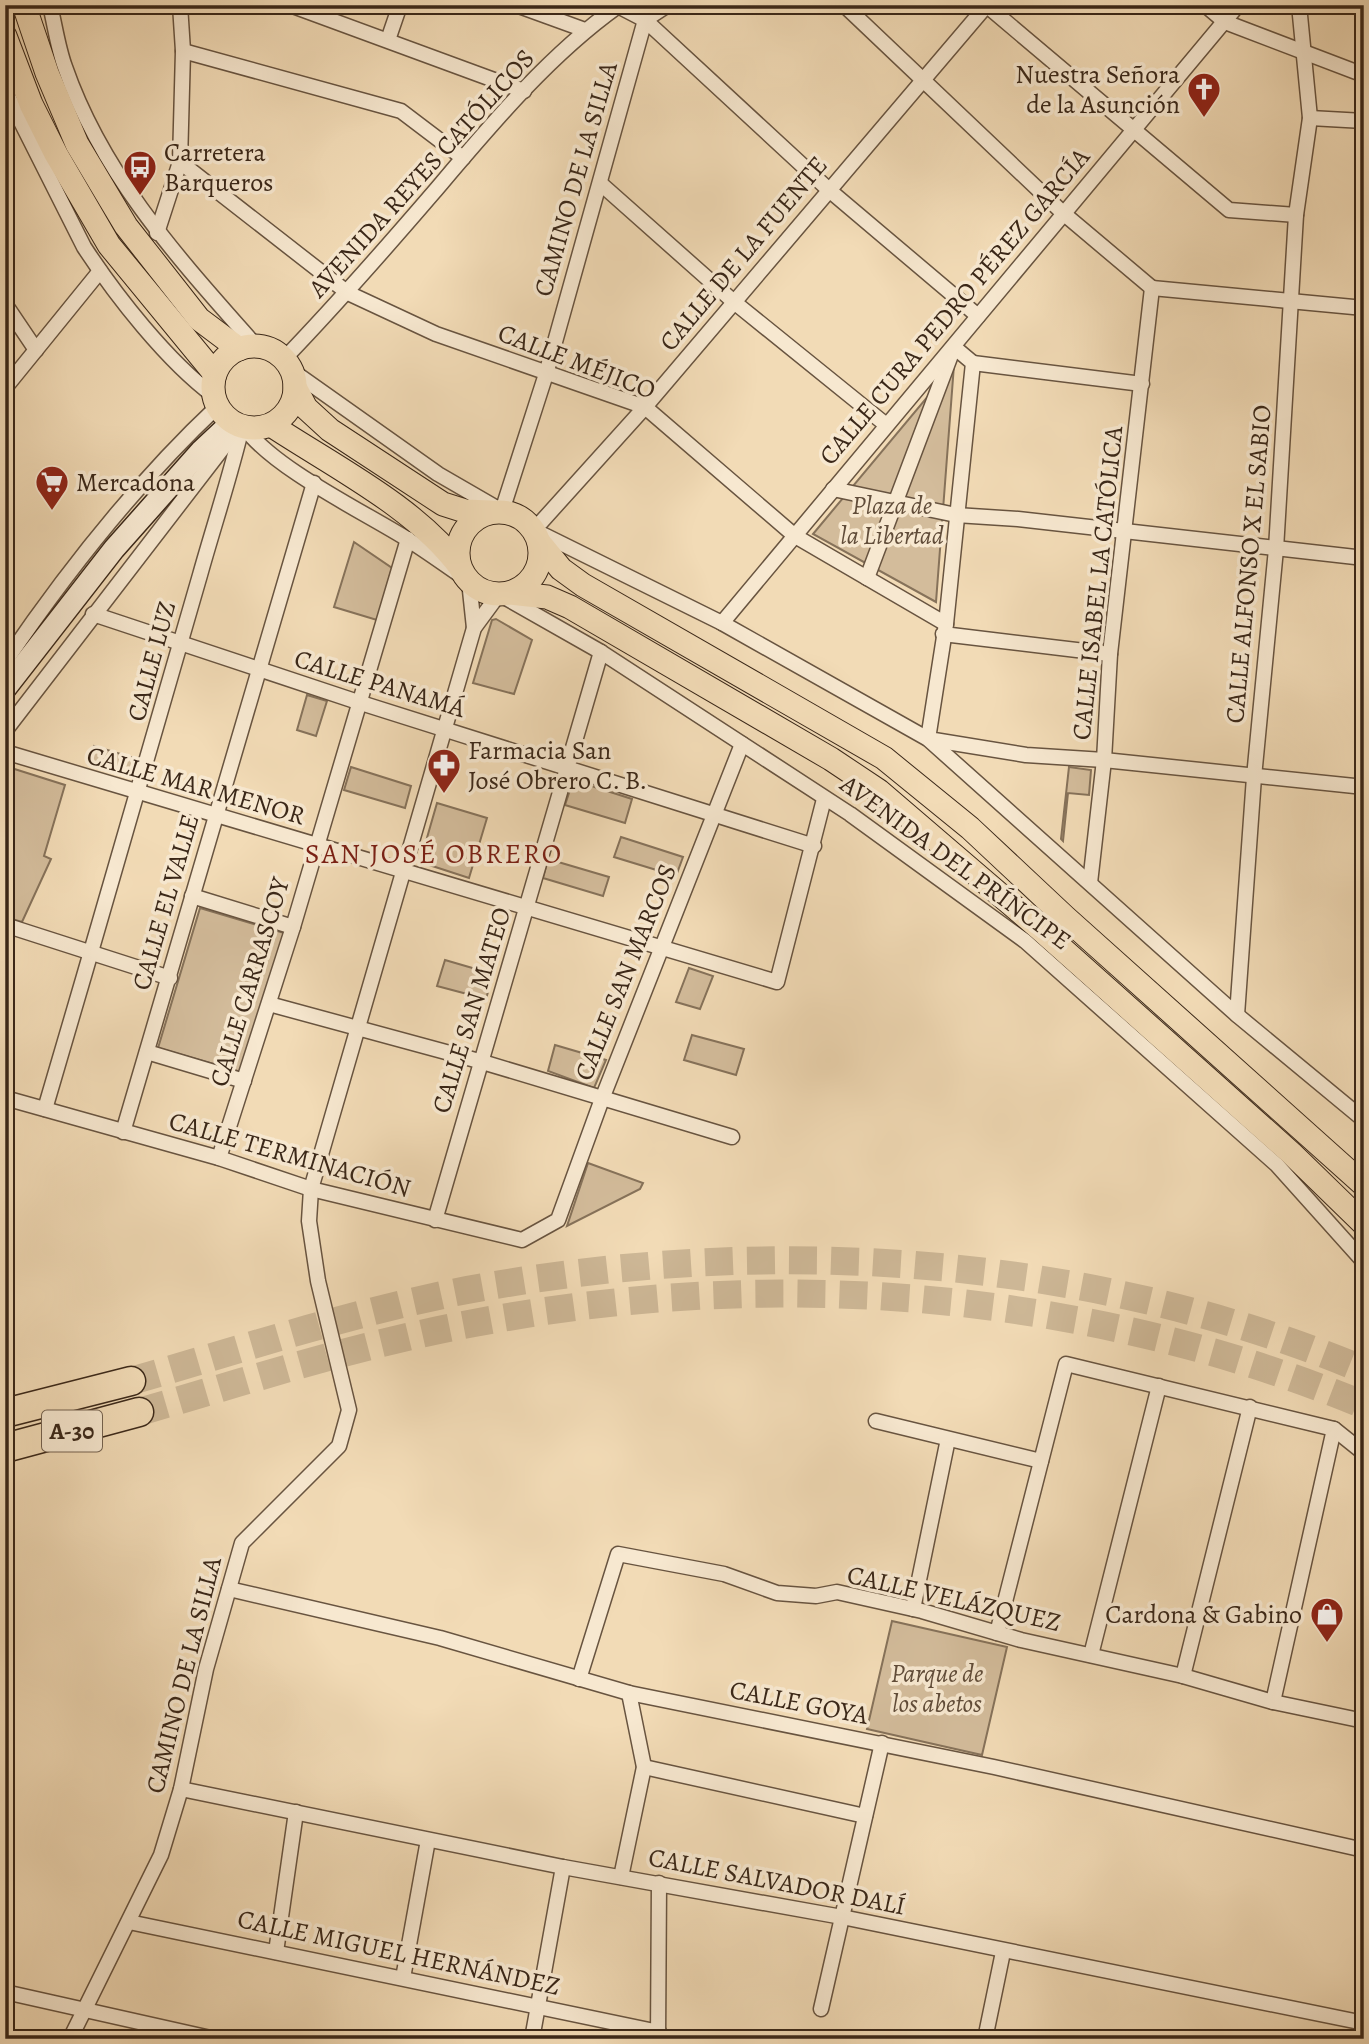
<svg xmlns="http://www.w3.org/2000/svg" width="1369" height="2044" viewBox="0 0 1369 2044" font-family="Alegreya,serif">
<rect width="100%" height="100%" fill="#f2dbb6"/>
<filter id="stains"><feTurbulence type="fractalNoise" baseFrequency=".00286" numOctaves="4"/><feColorMatrix values="0 0 0 0 .2 0 0 0 0 .09 0 0 0 0 .02 0 0 0 .5 -.17"/></filter>
<radialGradient id="worn" r=".72"><stop offset=".6" stop-color="#630" stop-opacity="0"/><stop offset="1" stop-color="#630" stop-opacity=".3"/></radialGradient>
<g fill="#d3bc9b" stroke="#86725a" stroke-width="2">
<path d="M954,365l-18,237 -123,-68z"/>
<path d="M354,542l38,26 -15,52 -43,-13z"/>
<path d="M496,619l36,21 -18,54 -41,-11 19,-63z"/>
<path d="M307,695l20,6 -11,35 -19,-6z"/>
<path d="M94,746l43,13 -5,18 -44,-14z"/>
<path d="M5,766l60,19 -21,71 7,3 -29,63 -17,-5z"/>
<path d="M351,767l60,19 -6,22 -61,-18z"/>
<path d="M1069,767l22,3 -2,25 -21,-2 -5,48 -2,-2z"/>
<path d="M579,782l53,17 -7,24 -60,-18 6,-18z"/>
<path d="M437,803l50,15 -18,60 -49,-16z"/>
<path d="M621,837l62,20 -7,19 -62,-19z"/>
<path d="M548,859l61,18 -6,19 -60,-18z"/>
<path d="M200,908l84,25 -43,139 -83,-24z"/>
<path d="M445,960l48,14 -7,25 -49,-13z"/>
<path d="M689,968l24,8 -13,33 -24,-7z"/>
<path d="M692,1035l52,14 -8,26 -52,-15z"/>
<path d="M555,1045l51,15 -12,28 -46,-17z"/>
<path d="M588,1163l55,20 -3,6 -73,37z"/>
<path d="M892,1621l115,26 -25,108 -115,-26z"/>
</g>
<g fill="none" stroke-linecap="round" stroke-linejoin="round">
<g stroke="#cdb796" stroke-width="28" stroke-dasharray="28 14" stroke-linecap="butt">
<path d="M131,1381c111,-32 222,-69 336,-91 297,-55 617,-37 897,80"/>
<path d="M139,1412c111,-32 221,-68 335,-89 296,-56 610,-34 890,82"/>
</g>
<defs>
<g id="street">
<path d="M50,5c5,21 8,43 15,62 38,110 116,194 191,279"/>
<path d="M290,5l234,86"/>
<path d="M516,5l69,25"/>
<path d="M844,5l219,208 89,75"/>
<path d="M986,5l243,205 67,5"/>
<path d="M987,5l-342,402 -111,123 188,93 206,116 309,276 127,105"/>
<path d="M1205,5l20,17 139,53"/>
<path d="M388,40l12,-35"/>
<path d="M183,51l218,60 62,47"/>
<path d="M5,90l79,157c32,49 83,114 130,149"/>
<path d="M1310,118l54,3"/>
<path d="M180,162l168,131 88,41 209,73 150,129 151,88"/>
<path d="M601,184l133,118 151,122"/>
<path d="M157,233l23,-71 3,-111 -3,-46"/>
<path d="M1152,288l212,20"/>
<path d="M5,304l31,46"/>
<path d="M284,359c52,-54 101,-110 150,-167 56,-66 114,-136 184,-186l27,14 23,-15"/>
<path d="M973,363l169,21"/>
<path d="M291,370l147,104 64,37 44,-137 99,-354 184,170 149,126"/>
<path d="M5,388l95,-117"/>
<path d="M244,427c29,41 118,84 163,112 21,13 41,28 62,42l5,47"/>
<path d="M833,489l123,26 62,4 346,39"/>
<path d="M867,578l87,-231 19,16 -27,261 -18,115 98,16 78,5 260,27"/>
<path d="M93,614l268,89 453,143"/>
<path d="M722,623l516,-618"/>
<path d="M943,634l167,20"/>
<path d="M5,662c62,-91 133,-181 213,-256"/>
<path d="M5,731l234,-304"/>
<path d="M5,752l772,230 47,-183"/>
<path d="M1090,883l14,-123 6,-106 42,-366"/>
<path d="M192,896l101,31"/>
<path d="M5,925l165,53"/>
<path d="M269,1004l210,57 253,76"/>
<path d="M1237,1015l17,-238 22,-228 20,-334 14,-97 -11,-113"/>
<path d="M147,1052l97,29"/>
<path d="M5,1098l214,60 92,31 211,51 36,-20 44,-121 140,-355"/>
<path d="M45,1109c52,-178 105,-356 155,-534 14,-50 30,-98 42,-148"/>
<path d="M123,1132l191,-649"/>
<path d="M219,1158l74,-231 115,-388"/>
<path d="M435,1220l166,-568"/>
<path d="M876,1421l165,40"/>
<path d="M229,1589l211,49 189,55 365,74 370,83"/>
<path d="M913,1609l35,-170"/>
<path d="M997,1633l69,-269 268,65 30,24"/>
<path d="M1091,1655l68,-269"/>
<path d="M1183,1676l67,-269"/>
<path d="M579,1679l39,-125 106,20 53,19 39,3 21,-4 85,19 99,29 162,36 90,26 91,19"/>
<path d="M1273,1702l61,-273"/>
<path d="M644,1767l221,49"/>
<path d="M181,1789l382,78 279,50 522,106"/>
<path d="M621,1877l23,-110 -15,-74"/>
<path d="M129,1922l530,110"/>
<path d="M276,1952l20,-140"/>
<path d="M403,1978l25,-138"/>
<path d="M5,1992l210,47"/>
<path d="M821,2009l61,-266"/>
<path d="M70,2039l91,-184 20,-66 25,-120 36,-126 97,-97 10,-36 -31,-129 -9,-60 2,-32 163,-561 25,-34 102,58 249,162 175,127 252,224 87,97"/>
<path d="M532,2039l31,-172"/>
<path d="M658,2039l1,-156"/>
<path d="M985,2039l18,-87"/>
</g>
<path id="secondary" d="M5,689l109,-140 87,-98 31,-29"/>
<g id="primary">
<path d="M24,5l23,68 30,71 49,82 73,93 40,30"/>
<path d="M5,36l26,68 25,50 53,91 106,129"/>
<circle cx="254" cy="387" r="41"/>
<path d="M295,387l11,21 24,22 113,74 22,7 25,1"/>
<path d="M271,425c62,41 146,83 189,142"/>
<circle cx="499" cy="553" r="41"/>
<path d="M539,542l22,27 22,16 301,173 86,70 95,89 299,268"/>
<path d="M510,593l37,4 23,10 261,152 48,32 161,138 251,224 73,71"/>
</g>
<g id="highway">
<path d="M5,1413l126,-32"/>
<path d="M5,1448l134,-36"/>
</g>
</defs>
<use href="#street" stroke="#685440" stroke-width="17"/>
<use href="#secondary" stroke="#3a2718" stroke-width="24"/>
<use href="#primary" stroke="#3a2718" stroke-width="25"/>
<use href="#highway" stroke="#3a2718" stroke-width="31"/>
<use href="#street" stroke="#f7e8d0" stroke-width="14"/>
<use href="#secondary" stroke="#f7e8d0" stroke-width="21"/>
<use href="#primary" stroke="#f2dbb6" stroke-width="23"/>
<use href="#highway" stroke="#f2dbb6" stroke-width="28"/>
</g>
<defs>
<symbol id="church-pin" viewBox="-11 -11 22 30"><path d="M0 17L-7.5 6A9.5 9.5 0 1 1 7.5 6Z" fill="#8f2418" stroke="#f7e8d0"/><path d="M-1.2-6h2.4v3.5h3.3v2.4h-3.3V6h-2.4V-.1h-3.3v-2.4h3.3Z" fill="#fff"/></symbol>
<symbol id="bus-pin" viewBox="-11 -11 22 30"><path d="M0 17L-7.5 6A9.5 9.5 0 1 1 7.5 6Z" fill="#8f2418" stroke="#f7e8d0"/><path d="M-5-6H5V4H4V6H2V4H-2V6H-4V4H-5ZM-3.5-4V0h7V-4ZM-3.5 1.2v1.5H-2V1.2ZM2 1.2v1.5H3.5V1.2Z" fill="#fff"/></symbol>
<symbol id="supermarket-pin" viewBox="-11 -11 22 30"><path d="M0 17L-7.5 6A9.5 9.5 0 1 1 7.5 6Z" fill="#8f2418" stroke="#f7e8d0"/><path d="M-6-5.5h2.5l.6 2H6L4.5 2H-2.5L-4.4-4H-6ZM-1.5 3.2a1.3 1.3 0 1 0 .1 0ZM3 3.2a1.3 1.3 0 1 0 .1 0Z" fill="#fff"/></symbol>
<symbol id="pharmacy-pin" viewBox="-11 -11 22 30"><path d="M0 17L-7.5 6A9.5 9.5 0 1 1 7.5 6Z" fill="#8f2418" stroke="#f7e8d0"/><path d="M-2-6h4v4h4v4h-4v4h-4v-4h-4v-4h4Z" fill="#fff"/></symbol>
<symbol id="shop-pin" viewBox="-11 -11 22 30"><path d="M0 17L-7.5 6A9.5 9.5 0 1 1 7.5 6Z" fill="#8f2418" stroke="#f7e8d0"/><path d="M-5-2.5h2.3a2.7 3.5 0 0 1 5.4 0H5L5.5 6h-11ZM-1.5-2.5h3a1.5 2.3 0 0 0-3 0Z" fill="#fff"/></symbol>
</defs>
<g fill-rule="evenodd">
<use href="#church-pin" x="1185" y="70" width="38" height="52"/>
<use href="#bus-pin" x="121" y="148" width="38" height="52"/>
<use href="#supermarket-pin" x="33" y="463" width="38" height="52"/>
<use href="#pharmacy-pin" x="425" y="746" width="38" height="52"/>
<use href="#shop-pin" x="1308" y="1595" width="38" height="52"/>
</g>
<g text-anchor="middle" stroke-width="7" stroke-linejoin="round" paint-order="stroke">
<rect fill="#f7e8d0" stroke="#73614f" stroke-width="2" x="42" y="1410.5" width="60" height="41" rx="5"/>
<g font-size="24" font-weight="bold" fill="#3a2718">
<text x="72" y="1439">A-30</text>
</g>
<g font-size="26" fill="#3a2718" stroke="#f7e8d0" text-anchor="start">
<text x="1180" y="83" text-anchor="end">Nuestra Señora<tspan x="1180" dy="30">de la Asunción</tspan></text>
<text x="164" y="161">Carretera<tspan x="164" dy="30">Barqueros</tspan></text>
<text x="76" y="491">Mercadona</text>
<text x="468" y="759">Farmacia San<tspan x="468" dy="30">José Obrero C. B.</tspan></text>
<text x="1302" y="1623" text-anchor="end">Cardona &amp; Gabino</text>
</g>
<g font-size="26" fill="#3a2718" stroke="#f7e8d0">
<text transform="translate(421 173) rotate(-48)" y="9">AVENIDA REYES CATÓLICOS</text>
<text transform="translate(575 179) rotate(-74)" y="9">CAMINO DE LA SILLA</text>
<text transform="translate(743 253) rotate(-50)" y="9">CALLE DE LA FUENTE</text>
<text transform="translate(954 306) rotate(-50)" y="9">CALLE CURA PEDRO PÉREZ GARCÍA</text>
<text transform="translate(577 361) rotate(21)" y="9">CALLE MÉJICO</text>
<text transform="translate(1248 564) rotate(-85)" y="9">CALLE ALFONSO X EL SABIO</text>
<text transform="translate(1097 583) rotate(-84)" y="9">CALLE ISABEL LA CATÓLICA</text>
<text transform="translate(151 661) rotate(-75)" y="9">CALLE LUZ</text>
<text transform="translate(380 683) rotate(17)" y="9">CALLE PANAMÁ</text>
<text transform="translate(196 785) rotate(16)" y="9">CALLE MAR MENOR</text>
<text transform="translate(956 862) rotate(36)" y="9">AVENIDA DEL PRÍNCIPE</text>
<text transform="translate(165 902) rotate(-74)" y="9">CALLE EL VALLE</text>
<text transform="translate(625 972) rotate(-68)" y="9">CALLE SAN MARCOS</text>
<text transform="translate(249 982) rotate(-73)" y="9">CALLE CARRASCOY</text>
<text transform="translate(471 1010) rotate(-73)" y="9">CALLE SAN MATEO</text>
<text transform="translate(290 1154) rotate(16)" y="9">CALLE TERMINACIÓN</text>
<text transform="translate(954 1598) rotate(13)" y="9">CALLE VELÁZQUEZ</text>
<text transform="translate(183 1675) rotate(-76)" y="9">CAMINO DE LA SILLA</text>
<text transform="translate(799 1702) rotate(11)" y="9">CALLE GOYA</text>
<text transform="translate(777 1881) rotate(11)" y="9">CALLE SALVADOR DALÍ</text>
<text transform="translate(399 1952) rotate(12)" y="9">CALLE MIGUEL HERNÁNDEZ</text>
</g>
<g font-size="26" font-style="italic" fill="#604c39" stroke="#f7e8d0">
<text x="892" y="514">Plaza de<tspan x="892" dy="30">la Libertad</tspan></text>
<text x="937" y="1682">Parque de<tspan x="937" dy="30">los abetos</tspan></text>
</g>
<g font-size="28" letter-spacing="2" fill="#7a1f14" stroke="#f7e8d0">
<text x="434" y="863">SAN JOSÉ OBRERO</text>
</g>
</g>
<rect width="1369" height="2044" fill="none" stroke="#f2dbb6" stroke-width="28"/>
<rect x="7" y="7" width="1355" height="2030" fill="none" stroke="#3a2718" stroke-width="3.5"/>
<rect x="14" y="14" width="1341" height="2016" fill="none" stroke="#3a2718" stroke-width="2"/>
<rect width="100%" height="100%" filter="url(#stains)"/>
<rect width="100%" height="100%" fill="url(#worn)"/>
</svg>
